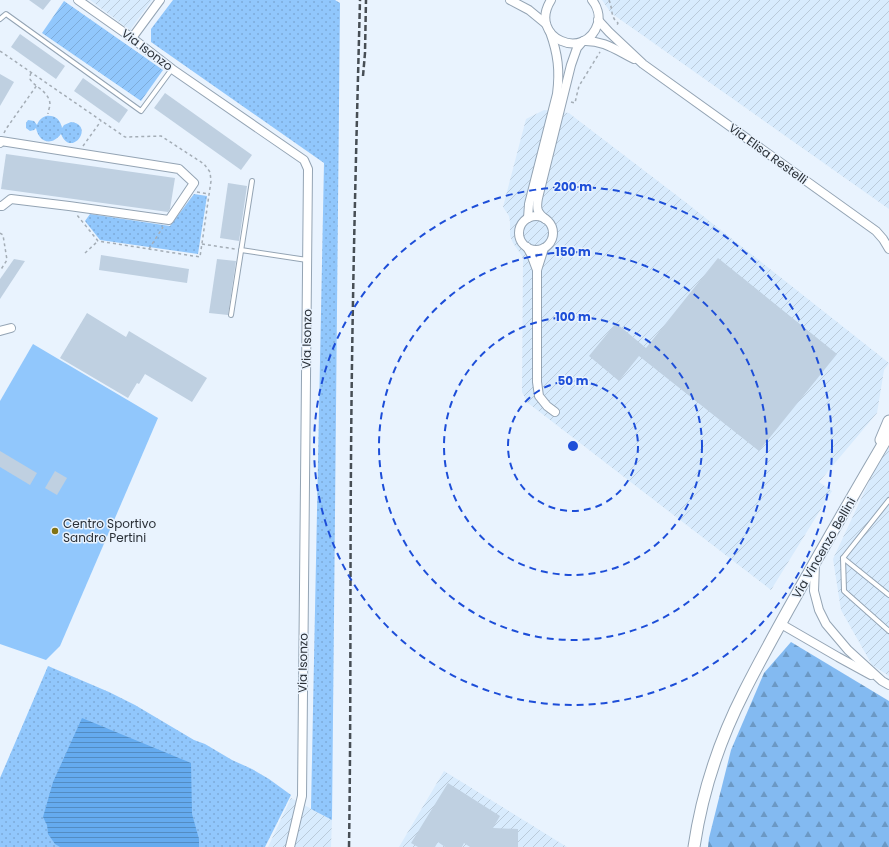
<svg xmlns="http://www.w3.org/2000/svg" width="889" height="847" viewBox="0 0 889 847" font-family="Poppins,sans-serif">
<defs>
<pattern id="industrial-furrows" width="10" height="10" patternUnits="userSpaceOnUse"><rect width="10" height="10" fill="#d8ebfd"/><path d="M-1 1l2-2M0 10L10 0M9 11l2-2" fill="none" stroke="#bacad9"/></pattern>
<pattern id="grass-dots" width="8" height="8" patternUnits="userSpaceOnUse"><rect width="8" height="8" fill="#91c7fc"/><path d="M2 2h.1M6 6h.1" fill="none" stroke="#7dabd9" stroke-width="1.8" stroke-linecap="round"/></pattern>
<pattern id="forest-firs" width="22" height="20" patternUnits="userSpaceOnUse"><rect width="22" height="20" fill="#83baf1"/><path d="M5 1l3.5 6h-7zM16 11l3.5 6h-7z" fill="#6b98c4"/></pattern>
<pattern id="garden-furrows" width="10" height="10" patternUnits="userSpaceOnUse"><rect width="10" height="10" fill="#91c7fc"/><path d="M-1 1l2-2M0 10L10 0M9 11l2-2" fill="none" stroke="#7dabd9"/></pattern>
<pattern id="water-rules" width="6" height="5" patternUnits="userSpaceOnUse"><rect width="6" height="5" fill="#65abef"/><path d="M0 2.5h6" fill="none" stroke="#538cc2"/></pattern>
</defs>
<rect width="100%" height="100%" fill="#e9f3fe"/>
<g fill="url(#industrial-furrows)">
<path d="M90,0h62l-22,30z"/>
<path d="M602,0h287v209l-278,-196z"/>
<path d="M544,110l25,3 5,4 110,84 205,162 -5,7 -7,43 -58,69 13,9 -61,99 -243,-187 -3,-5 -3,-6 1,-131 -1,-5 -9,-13 -3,-7v-14l-1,-6 -6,-9 23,-88z"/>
<path d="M889,446v230l-17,-11 -31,-55 -8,-51 42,-90z"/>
<path d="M444,771l123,76h-168z"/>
<path d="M291,798l41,22 -1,27h-63z"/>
</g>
<g fill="url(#grass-dots)">
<path d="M173,0h162l5,3 -8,817 -21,-11 13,-646 -173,-121v-13z"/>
<path d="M46,116c9,-1 14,3 16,12l2,-3 7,-3c25,3 0,37 -10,12 -9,12 -22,9 -25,-6l-2,2 -4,1 -4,-3v-5l2,-3 6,1 3,4c2,-5 4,-7 9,-9z"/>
<path d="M194,194l13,2 -9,58 -98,-14 -15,-19 5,-7 80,12z"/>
<path d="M48,666l61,26 26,13 59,35 11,4 27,16 20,9 17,10 22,16 -26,52h-265v-69z"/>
</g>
<path fill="url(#forest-firs)" d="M791,642l98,59v146h-181l1,-9 22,-88 33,-77z"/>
<path fill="url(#garden-furrows)" d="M64,1l99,69 -22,31 -99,-68z"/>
<path fill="#91c7fc" d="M33,344l125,74 -98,228 -14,14 -46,-16v-243z"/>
<path fill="url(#water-rules)" d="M82,718l109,45 1,51 7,25v8h-139l-5,-3 -7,-10 -1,-9 -4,-8 10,-35z"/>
<g fill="#bfd0e1">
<path d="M29,0h22l-8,10z"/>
<path d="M20,34l45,32 -9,13 -45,-32z"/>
<path d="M0,74l14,8 -14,24z"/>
<path d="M83,78l45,32 -9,13 -45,-32z"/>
<path d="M165,93l87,62 -11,15 -87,-62z"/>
<path d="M6,154l169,24 -5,31 -2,3 -167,-23z"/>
<path d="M228,183l19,3 -8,55 -19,-3z"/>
<path d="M101,255l88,14 -2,14 -88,-13z"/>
<path d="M718,258l119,96 -78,97 -120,-95 -20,25 -30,-25 27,-33 30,25z"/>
<path d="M14,259l11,2 -25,38v-20z"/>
<path d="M217,259l19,2 -8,54 -19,-2z"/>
<path d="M87,313l39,24 3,-6 78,47 -15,24 -47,-28 -6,10 -2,-1 -9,15 -68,-40z"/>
<path d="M0,451l37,22 -7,12 -30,-18z"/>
<path d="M55,471l12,7 -10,17 -12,-7z"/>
<path d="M448,783l52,33 -7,12 25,1v18h-48l-6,-4 -2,4h-17l-7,-5 -3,5h-17l-7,-4z"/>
</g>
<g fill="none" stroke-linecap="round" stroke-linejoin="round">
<defs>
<g id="lane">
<path d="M0,19l6,-5 135,97 31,-42"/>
<path d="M241,250l66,10"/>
<path d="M231,315l21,-134"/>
<path d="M889,500l-46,58 46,37"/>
<path d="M843,558l1,33 45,40"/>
</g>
<g id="street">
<path d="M78,0l54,38 40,31 132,91 4,9 -6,627 -12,51"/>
<path d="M510,0l19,10 17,14"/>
<path d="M551,0c-24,38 35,63 47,23 2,-8 -1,-17 -6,-23"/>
<path d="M598,20l11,12 34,32 233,167 7,8 6,10"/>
<path d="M132,38l28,-38"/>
<path d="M0,143l1,-2 178,28 15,14 -25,37 -100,-14 -58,-7 -9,7h-2"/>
<circle cx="536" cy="233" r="17"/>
<path d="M528,218l1,-14 28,-110c3,-23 1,-40 -7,-62"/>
<path d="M545,219c-8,-7 -9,-10 -7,-21l33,-133 6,-17 6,-7c20,-1 33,9 51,18"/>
<path d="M527,247l4,7 6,16"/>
<path d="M544,248l-7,22v112l2,14 8,10 8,6"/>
<path d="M0,331l11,-3"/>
<path d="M815,564l-1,27 5,19 7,14 22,26 34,31 7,4"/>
<path d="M781,624l57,33 33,18"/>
</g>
<g id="secondary">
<path d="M881,440l8,-19"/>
<path d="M694,847c8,-54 25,-106 50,-155 14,-28 29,-55 44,-82 33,-59 67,-118 101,-176"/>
</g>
</defs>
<use href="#lane" stroke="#94a4b4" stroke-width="6"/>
<use href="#street" stroke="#94a4b4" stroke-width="10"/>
<use href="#secondary" stroke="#94a4b4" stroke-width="13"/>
<g stroke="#a4adb6" stroke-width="1.5" stroke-dasharray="3 3" stroke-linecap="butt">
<path d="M609,0c4,9 1,17 9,23l-2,4"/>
<path d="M0,51l125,86 36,-1 43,28 6,8 1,9 -11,76 -102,-16 -21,-26"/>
<path d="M31,73c-1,2 -1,3 -1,6 3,7 19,12 20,25 0,3 -2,7 -2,10"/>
<path d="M571,102l4,1 2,-9 2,-8 21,-34"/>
<path d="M4,133l2,-4 31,-44"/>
<path d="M83,146l18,-25"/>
<path d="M197,192l12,2"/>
<path d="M0,233l3,2 4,25 -7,11"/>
<path d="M202,244l33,5"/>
<path d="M149,249l14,-22"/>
<path d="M85,253l13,-12"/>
</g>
<use href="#lane" stroke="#fff" stroke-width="4"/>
<use href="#street" stroke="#fff" stroke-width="8"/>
<use href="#secondary" stroke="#fff" stroke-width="11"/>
<g stroke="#474e55" stroke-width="2.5" stroke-dasharray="6 3" stroke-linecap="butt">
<path d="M363,76l2,-23 1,-53"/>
<path d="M349,847c2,-129 1,-258 2,-387 1,-154 5,-307 9,-460"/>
</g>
</g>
<g fill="none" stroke="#1d4ed8" stroke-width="2" stroke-dasharray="7 5">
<circle cx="573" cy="446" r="65"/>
<circle cx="573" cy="446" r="129"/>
<circle cx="573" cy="446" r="194"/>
<circle cx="573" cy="446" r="259"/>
</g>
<circle fill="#827314" stroke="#e9f3fe" stroke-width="1.5" cx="55" cy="531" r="4"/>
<g text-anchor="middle" stroke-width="3" stroke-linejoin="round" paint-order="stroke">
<g font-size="12" fill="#2a3037" stroke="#e9f3fe">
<text transform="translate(147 50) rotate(37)" y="4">Via Isonzo</text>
<text transform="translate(768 154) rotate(36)" y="4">Via Elisa Restelli</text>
<text transform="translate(307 339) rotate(-89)" y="4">Via Isonzo</text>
<text transform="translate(824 548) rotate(-60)" y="4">Via Vincenzo Bellini</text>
<text transform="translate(303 663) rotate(-89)" y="4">Via Isonzo</text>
</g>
<g font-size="12" fill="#2a3037" stroke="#e9f3fe" text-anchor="start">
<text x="63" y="528">Centro Sportivo<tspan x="63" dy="14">Sandro Pertini</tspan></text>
</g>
</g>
<circle cx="573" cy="446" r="6" fill="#1d4ed8" stroke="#e9f3fe" stroke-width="2"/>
<g font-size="12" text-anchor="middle" font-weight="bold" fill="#1d4ed8" stroke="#e9f3fe" stroke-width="3" stroke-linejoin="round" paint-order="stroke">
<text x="573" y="191">200 m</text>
<text x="573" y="256">150 m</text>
<text x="573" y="321">100 m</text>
<text x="573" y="385">50 m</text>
</g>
</svg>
